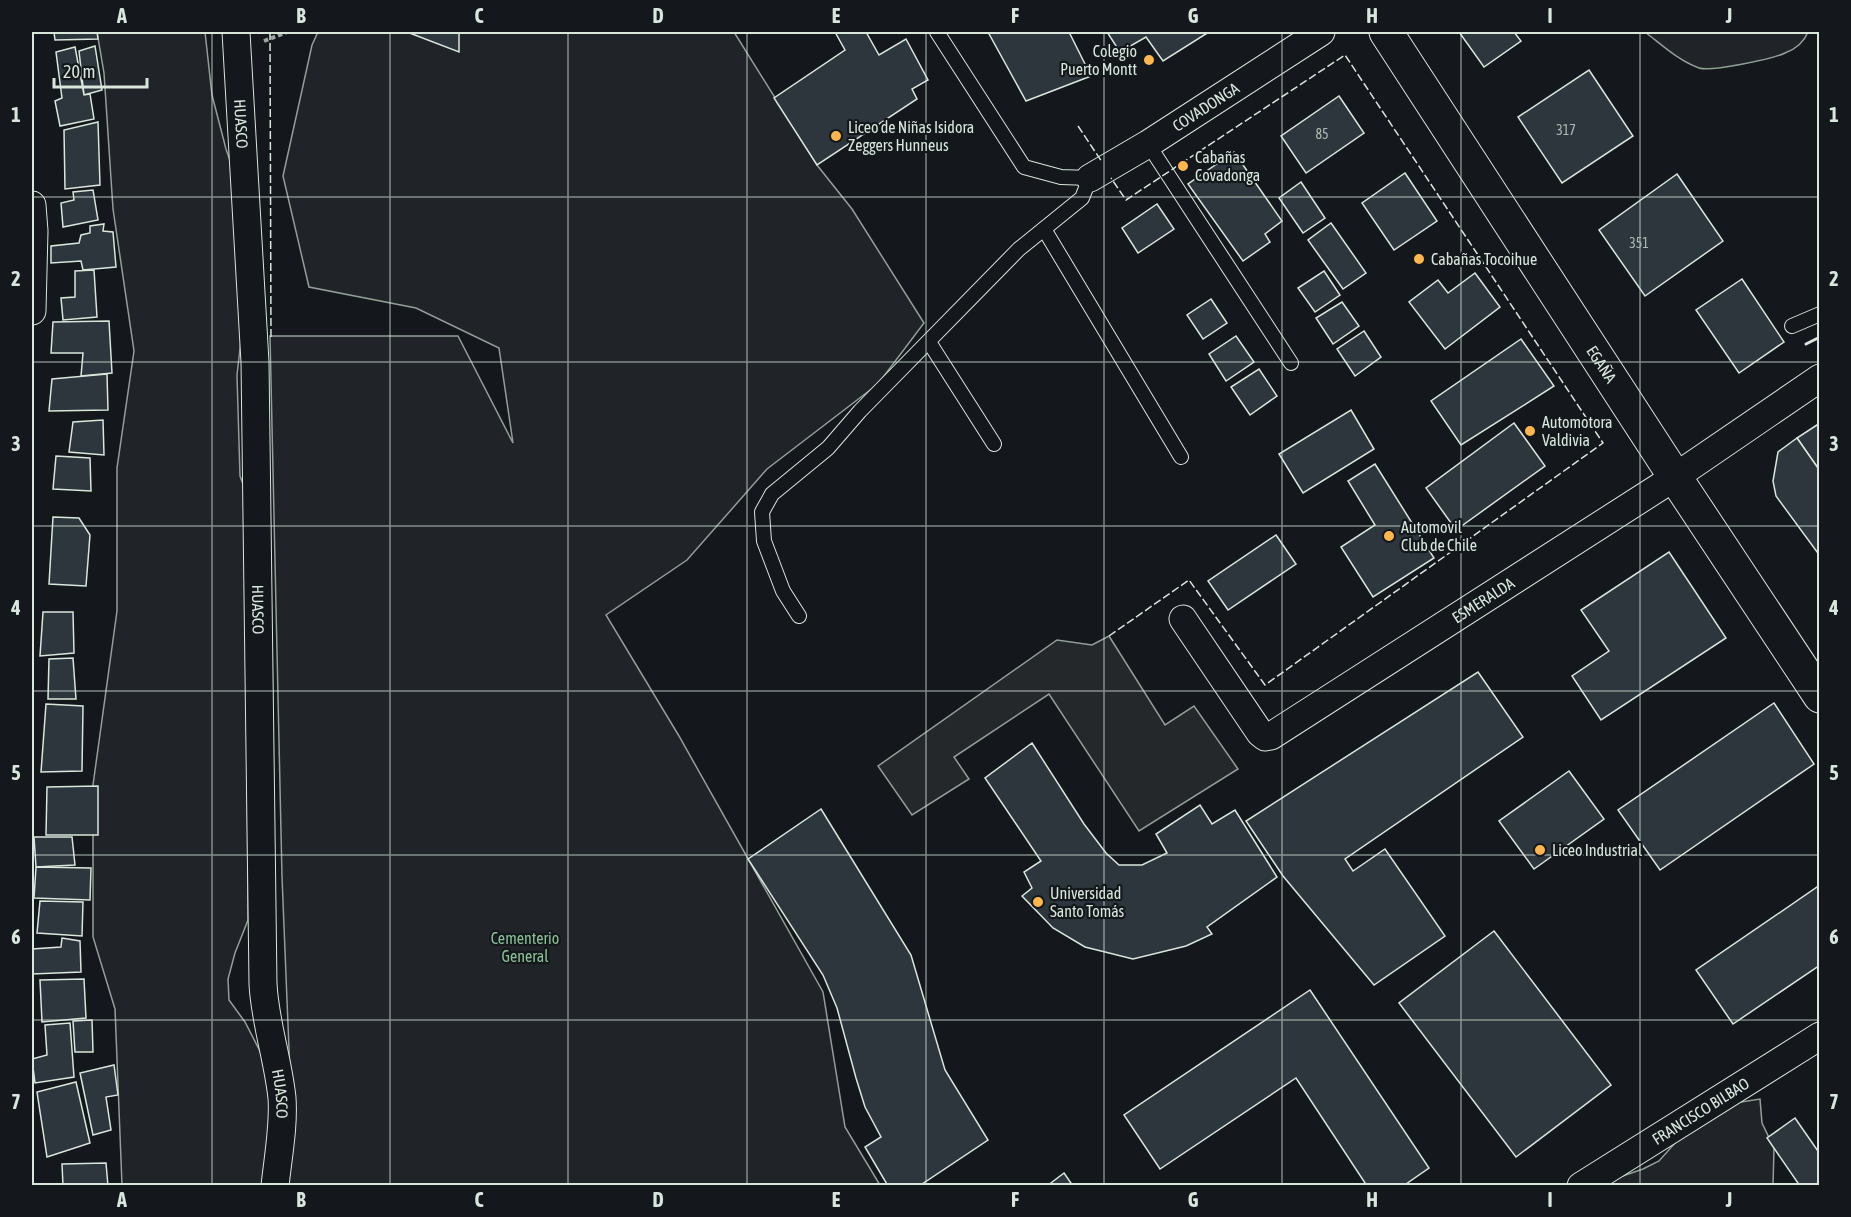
<svg xmlns="http://www.w3.org/2000/svg" width="1851" height="1217" viewBox="0 0 1851 1217" font-family="'Asap Condensed',sans-serif">
<rect width="100%" height="100%" fill="#14181c"/>
<g fill="#202428" stroke="#939e99" stroke-width="1.5">
<path d="M97,32h108l7,63 14,54 14,41 4,125 -7,60 3,101 6,16 2,428 -13,33 -7,26 1,21 16,22 18,35 8,38 -5,90h-144l-7,-176 -22,-72v-152l24,-174v-143l17,-117 -21,-142 -9,-136z"/>
<path d="M318,32h416l83,133 35,44 72,114 -46,61 -111,85 -80,91 -81,55 73,121 144,256 22,135 35,58h-594l7,-37 -11,-271 -12,-541h188l55,107 -14,-95 -83,-40 -107,-21 -26,-111 29,-131z"/>
<path d="M1645,32h163c-4,10 -12,17 -23,21 -12,6 -75,19 -86,15 -20,-7 -37,-23 -54,-36z"/>
<path d="M1760,1099l2,24 12,25 -1,37 -168,1 6,-6 32,-11 16,-8 33,-37 36,-20z"/>
</g>
<path fill="#24282b" stroke="#939e99" stroke-width="1.5" d="M1109,636l56,89 29,-19 44,63 -99,62 -90,-137 -95,63 15,22 -57,36 -34,-49 179,-126 35,5z"/>
<g fill="#2c363c" stroke="#d8e6dc" stroke-width="1.5">
<path d="M54,32h43l1,7 -43,1z"/>
<path d="M407,32h52v20z"/>
<path d="M835,32h31l13,23 27,-16 22,41 -16,9 5,10 -100,66 -43,-67 71,-48z"/>
<path d="M988,32h81l22,44 -65,25z"/>
<path d="M1107,32h102l-46,29 -17,-24 -26,15z"/>
<path d="M1459,32h55l7,9 -37,26z"/>
<path d="M95,46l7,44 -18,5 -5,-44z"/>
<path d="M75,47l9,48 6,-1 4,25 -34,7 -5,-25 7,-3 -6,-46z"/>
<path d="M1589,70l44,66 -71,47 -44,-66z"/>
<path d="M1339,96l25,37 -58,40 -25,-37z"/>
<path d="M98,122l2,63 -35,4 -1,-59z"/>
<path d="M1234,152l48,69 -17,13 5,8 -27,19 -55,-77z"/>
<path d="M1405,173l32,48 -43,29 -32,-47z"/>
<path d="M1677,174l46,67 -78,55 -46,-66z"/>
<path d="M1301,182l24,36 -22,15 -24,-35z"/>
<path d="M93,190l5,30 -35,7 -2,-24 13,-3 -1,-8z"/>
<path d="M1157,204l17,25 -36,24 -16,-25z"/>
<path d="M1331,223l35,50 -23,16 -35,-49z"/>
<path d="M104,224l-1,7 10,1 3,35 -33,3 -2,-9 -30,2v-17l28,-3 2,-8 9,-2v-7z"/>
<path d="M94,270l3,47 -34,3 -2,-22 14,-1v-26z"/>
<path d="M1324,271l16,24 -25,17 -17,-24z"/>
<path d="M1475,273l25,34 -55,42 -36,-47 29,-22 10,13z"/>
<path d="M1742,279l42,63 -45,31 -43,-63z"/>
<path d="M1211,299l16,24 -24,16 -16,-24z"/>
<path d="M1342,302l17,24 -26,18 -17,-26z"/>
<path d="M109,321l3,52 -31,3 2,-23h-32l2,-31z"/>
<path d="M1364,331l17,26 -26,19 -18,-27z"/>
<path d="M1236,336l18,26 -28,19 -17,-27z"/>
<path d="M1521,339l33,47 -93,59 -30,-44z"/>
<path d="M1259,369l18,27 -27,19 -19,-28z"/>
<path d="M107,374l1,36 -59,1 3,-32z"/>
<path d="M1351,410l23,39 -71,44 -24,-39z"/>
<path d="M103,420l1,35 -35,-3 4,-30z"/>
<path d="M1514,423l31,43 -89,64 -30,-42z"/>
<path d="M1820,423v48l-23,-33z"/>
<path d="M1797,438l23,33v85l-44,-60 -3,-15 5,-29z"/>
<path d="M56,456l34,2 1,33 -38,-2z"/>
<path d="M1375,464l59,94 -61,39 -32,-50 34,-22 -27,-44z"/>
<path d="M53,517l26,1 11,17 -4,51 -37,-2z"/>
<path d="M1276,535l20,29 -68,46 -20,-29z"/>
<path d="M1669,552l57,86 -125,82 -29,-44 37,-25 -28,-41z"/>
<path d="M43,612h30l1,41 -34,3z"/>
<path d="M73,658l3,41h-28l1,-40z"/>
<path d="M1478,672l45,65 -178,122 8,12 32,-22 60,87 -71,49 -91,-109 -37,-55z"/>
<path d="M1774,703l40,61 -154,106 -42,-60z"/>
<path d="M46,704l37,2 -1,65 -41,1z"/>
<path d="M1032,743l52,81 22,29 13,12h23l25,-12 -11,-19 44,-29 12,19 23,-14 42,67 -70,50 5,7 -26,12 -53,13 -48,-12 -32,-19 -31,-32 10,-8 -8,-16 17,-11 -56,-83z"/>
<path d="M1569,771l35,48 -70,50 -35,-48z"/>
<path d="M98,786v49h-52l1,-48z"/>
<path d="M821,809l90,146 34,115 43,70 -69,46h-31l-23,-39 16,-10 -16,-30 -9,-29 -19,-70 -14,-33 -75,-116z"/>
<path d="M34,837h38l3,28 -39,2z"/>
<path d="M36,867l55,1 -1,32 -56,-2z"/>
<path d="M1820,885v80l-87,59 -37,-54z"/>
<path d="M40,901l43,1 -1,34 -45,-3z"/>
<path d="M1494,931l117,154 -95,72 -117,-154z"/>
<path d="M62,938l18,3 1,31 -49,2v-25l29,-2z"/>
<path d="M84,979l2,39 -44,4 -2,-42z"/>
<path d="M1310,990l119,178 -26,18h-36l-71,-108 -136,91 -36,-54z"/>
<path d="M92,1020l1,32h-18l-2,-31z"/>
<path d="M70,1023l4,54 -39,6 -3,-24 15,-4 -2,-30z"/>
<path d="M114,1065l4,30 -12,2 5,33 -18,5 -13,-62z"/>
<path d="M76,1082l14,61 -43,14 -10,-65z"/>
<path d="M1795,1118l25,36v32h-20l-33,-48z"/>
<path d="M106,1163l2,23h-45l-1,-22z"/>
<path d="M1064,1173l9,13h-26z"/>
</g>
<g fill="none" stroke-linecap="round" stroke-linejoin="round">
<defs>
<g id="lane">
<path d="M1148,144l143,219"/>
<path d="M1044,229l137,228"/>
<path d="M1792,326l28,-12"/>
<path d="M929,342l65,102"/>
<path d="M799,616l-16,-25 -19,-50 -2,-29 10,-18 56,-46 32,-37 159,-162 63,-51 8,-20 -29,-1 -37,-10 -87,-135"/>
</g>
<g id="street">
<path id="s1" d="M236,32l19,330 8,622c2,39 15,75 19,114 2,28 -4,59 -7,88"/>
<path id="s2" d="M1090,178l58,-34 173,-112"/>
<path d="M32,205l2,26 -2,80"/>
<path id="s3" d="M1183,619l77,114 5,4 6,-1 404,-259 145,-99"/>
<path id="s4" d="M1581,1186l239,-150"/>
</g>
<g id="secondary">
<path id="s5" d="M1386,32l289,445 145,219"/>
</g>
</defs>
<use href="#lane" stroke="#d8e6dc" stroke-width="16"/>
<use href="#street" stroke="#d8e6dc" stroke-width="29"/>
<use href="#secondary" stroke="#d8e6dc" stroke-width="35"/>
<path stroke="#9da8a2" stroke-width="4" stroke-dasharray="4.5 3" stroke-linecap="butt" d="M264,41l23,-9"/>
<use href="#lane" stroke="#14181c" stroke-width="14"/>
<use href="#street" stroke="#14181c" stroke-width="27"/>
<use href="#secondary" stroke="#14181c" stroke-width="33"/>
<g stroke="#d8e6dc" stroke-width="1.5" stroke-dasharray="8 3" stroke-linecap="butt">
<path d="M270,32l1,308"/>
<path d="M1078,126l24,36"/>
<path d="M1109,636l80,-56 76,105 338,-242 -258,-388 -219,145 -15,-22"/>
</g>
<path stroke="#d8e6dc" stroke-width="3" d="M1806,344l14,-7"/>
</g>
<path fill="none" stroke="#d8e6dc" stroke-width="1.5" stroke-opacity="0.55" d="M212,32v1154M390,32v1154M568,32v1154M747,32v1154M926,32v1154M1104,32v1154M1282,32v1154M1461,32v1154M1640,32v1154M32,197h1788M32,362h1788M32,526h1788M32,691h1788M32,855h1788M32,1020h1788"/>
<g fill="#ffb74d" stroke="#14181c" stroke-width="2">
<circle cx="1149" cy="60" r="6"/>
<circle cx="836" cy="136" r="6"/>
<circle cx="1183" cy="166" r="6"/>
<circle cx="1419" cy="259" r="6"/>
<circle cx="1530" cy="431" r="6"/>
<circle cx="1389" cy="536" r="6"/>
<circle cx="1540" cy="850" r="6"/>
<circle cx="1038" cy="902" r="6"/>
</g>
<g text-anchor="middle" stroke-width="4.5" stroke-linejoin="round" paint-order="stroke">
<g font-size="14" fill="#adbab4">
<text x="1566" y="135">317</text>
<text x="1322" y="139">85</text>
<text x="1639" y="248">351</text>
</g>
<g font-size="16" fill="#d8e6dc" stroke="#14181c" text-anchor="start">
<text x="1137" y="57" text-anchor="end">Colegio<tspan x="1137" dy="18">Puerto Montt</tspan></text>
<text x="848" y="133">Liceo de Niñas Isidora<tspan x="848" dy="18">Zeggers Hunneus</tspan></text>
<text x="1195" y="163">Cabañas<tspan x="1195" dy="18">Covadonga</tspan></text>
<text x="1431" y="265">Cabañas Tocoihue</text>
<text x="1542" y="428">Automotora<tspan x="1542" dy="18">Valdivia</tspan></text>
<text x="1401" y="533">Automovil<tspan x="1401" dy="18">Club de Chile</tspan></text>
<text x="1552" y="856">Liceo Industrial</text>
<text x="1050" y="899">Universidad<tspan x="1050" dy="18">Santo Tomás</tspan></text>
</g>
<g font-size="16" fill="#d8e6dc" stroke="#14181c">
<text dy="6" stroke="none"><textPath href="#s2" startOffset="136">COVADONGA</textPath></text>
<text dy="6" stroke="none"><textPath href="#s1" startOffset="92">HUASCO</textPath></text>
<text dy="6" stroke="none"><textPath href="#s5" startOffset="396">EGAÑA</textPath></text>
<text dy="6" stroke="none"><textPath href="#s3" startOffset="402">ESMERALDA</textPath></text>
<text dy="6" stroke="none"><textPath href="#s1" startOffset="578">HUASCO</textPath></text>
<text dy="6" stroke="none"><textPath href="#s1" startOffset="1064">HUASCO</textPath></text>
<text dy="6" stroke="none"><textPath href="#s4" startOffset="141">FRANCISCO BILBAO</textPath></text>
</g>
<g font-size="16" fill="#8ac095" stroke="#14181c">
<text x="525" y="944">Cementerio<tspan x="525" dy="18">General</tspan></text>
</g>
</g>
<rect width="1851" height="1217" fill="none" stroke="#14181c" stroke-width="66"/>
<path d="M54 78v9h93v-9" fill="none" stroke="#d8e6dc" stroke-width="3"/>
<text x="63" y="78" font-size="18" fill="#d8e6dc" stroke="#14181c" stroke-width="4.5" paint-order="stroke">20 m</text>
<rect x="33" y="33" width="1785" height="1151" fill="none" stroke="#d8e6dc" stroke-width="2"/>
<g font-size="20" text-anchor="middle" font-weight="bold" fill="#d8e6dc">
<text x="122" y="23">A</text>
<text x="301" y="23">B</text>
<text x="479" y="23">C</text>
<text x="658" y="23">D</text>
<text x="836" y="23">E</text>
<text x="1015" y="23">F</text>
<text x="1193" y="23">G</text>
<text x="1372" y="23">H</text>
<text x="1550" y="23">I</text>
<text x="1729" y="23">J</text>
<text x="16" y="122">1</text>
<text x="1834" y="122">1</text>
<text x="16" y="286">2</text>
<text x="1834" y="286">2</text>
<text x="16" y="451">3</text>
<text x="1834" y="451">3</text>
<text x="16" y="615">4</text>
<text x="1834" y="615">4</text>
<text x="16" y="780">5</text>
<text x="1834" y="780">5</text>
<text x="16" y="944">6</text>
<text x="1834" y="944">6</text>
<text x="16" y="1109">7</text>
<text x="1834" y="1109">7</text>
<text x="122" y="1207">A</text>
<text x="301" y="1207">B</text>
<text x="479" y="1207">C</text>
<text x="658" y="1207">D</text>
<text x="836" y="1207">E</text>
<text x="1015" y="1207">F</text>
<text x="1193" y="1207">G</text>
<text x="1372" y="1207">H</text>
<text x="1550" y="1207">I</text>
<text x="1729" y="1207">J</text>
</g>
</svg>
